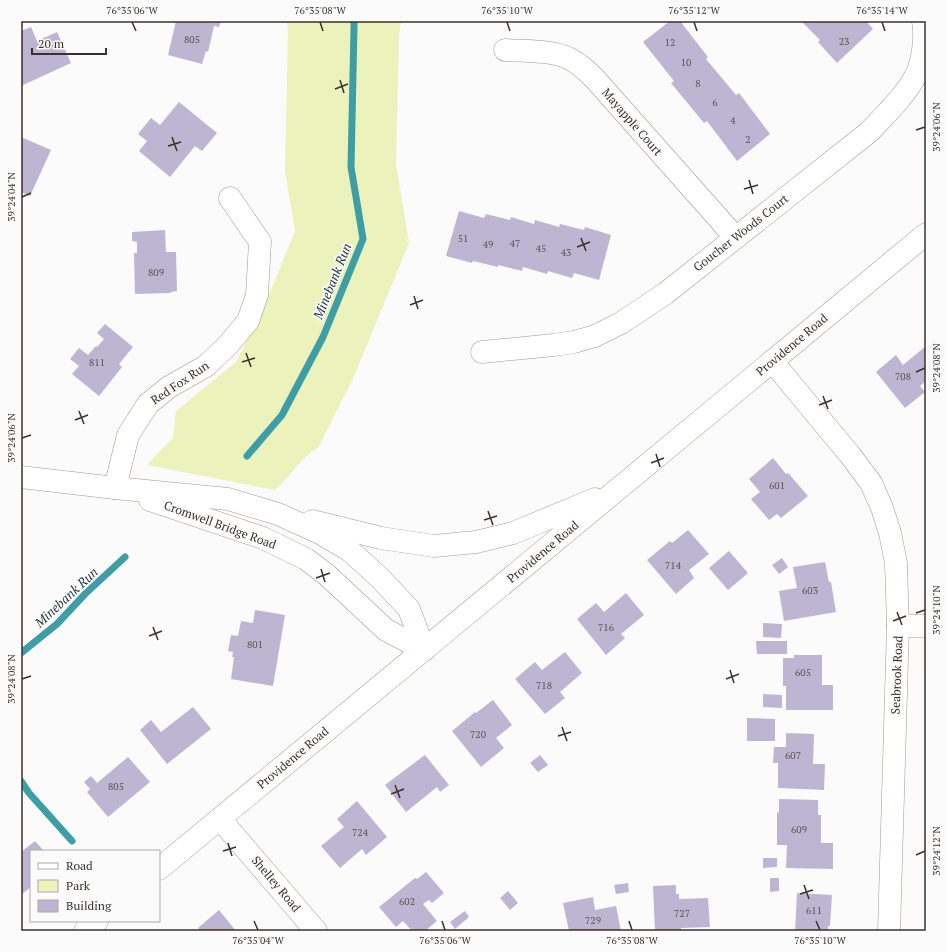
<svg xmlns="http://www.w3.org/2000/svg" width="947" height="952" viewBox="0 0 947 952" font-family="'PT Serif',serif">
<rect width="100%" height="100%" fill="#fbfbfb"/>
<path fill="#ebf2bc" d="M287,21h114l-2,14 -3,129 13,79 -57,138 -34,67c-19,10 -27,29 -43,42l-128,-25 26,-27 3,-27 60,-49 27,-52 32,-79 -10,-59 3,-140z"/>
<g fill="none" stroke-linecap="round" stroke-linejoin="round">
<g stroke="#3f9ea5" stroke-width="7">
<path d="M247,456l35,-41 41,-78 40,-98 -12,-72 3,-140v-6"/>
<path d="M21,653l36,-29 28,-30 40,-37"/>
<path d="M21,781l8,12 43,48"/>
</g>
</g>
<g fill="#beb5d2">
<path d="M176,21h45l-2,6 -5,-1 -6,26 -2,-1 -4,13 -34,-9z"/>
<path d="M670,21h10l28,36 -2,2 30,36 3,-2 31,41 -33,27 -30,-40 -3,2 -33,-40 3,-2 -31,-39z"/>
<path d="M805,21h61l7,8 -36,34 -19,-21 2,-2 -17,-17z"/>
<path d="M31,27l6,14 20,-9 14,31 -50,23v-55z"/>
<path d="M179,102l38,31 -15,18 -7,-5 -25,31 -31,-26 8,-10 -9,-7 13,-16 9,7z"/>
<path d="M21,137l30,13 -21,46 -9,-4z"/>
<path d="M459,211l25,7 2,-4 24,6 1,-3 23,7 1,-4 24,7 1,-3 24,6 1,-3 26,8 -12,45 -25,-7 -2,5 -24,-7 -1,3 -24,-7 -1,4 -24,-6v2l-25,-6 -1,2 -26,-7z"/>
<path d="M165,230l1,22h10l1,39 -6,1v1l-36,1 -1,-41h3v-11l-5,-1v-9z"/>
<path d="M105,324l28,23 -14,17 3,3 -23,29 -27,-22 7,-8 -9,-7 9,-11 9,7 8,-9 1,1 7,-8 -7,-6z"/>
<path d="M926,346v35l-6,5 5,6 -20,16 -29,-36 20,-17 7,10z"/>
<path d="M773,458l13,16 2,-1 20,23 -27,22 -4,-4 -8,6 -18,-21 9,-7 -11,-13z"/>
<path d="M688,530l21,24 -20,16 5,8 -18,16 -29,-34 23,-19 2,2z"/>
<path d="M729,551l19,22 -20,17 -19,-22z"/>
<path d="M782,558l6,9 -9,7 -7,-9z"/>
<path d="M825,562l4,20h2l5,30 -52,9 -5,-30 18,-3 -4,-21z"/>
<path d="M626,593l18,22 -23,19 4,4 -19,17 -29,-36 19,-16 8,9z"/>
<path d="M255,610l30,5 -12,71 -42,-7 3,-22h-2l1,-5 -5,-1 3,-16 7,1 3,-15 12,2z"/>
<path d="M763,623l19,1 -1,14 -18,-1z"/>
<path d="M756,641h31v13h-30z"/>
<path d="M565,652l17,21 -22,19 5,6 -20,16 -30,-35 20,-17 7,8z"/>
<path d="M794,655h28v30h11v25h-47v-24h-3v-28h11z"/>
<path d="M763,694l19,1v13l-19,-1z"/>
<path d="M493,700l19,25 -16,13 8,10 -23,19 -29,-36 23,-19 1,1z"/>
<path d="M193,707l18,22 -44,35 -27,-34 11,-10 10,12z"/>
<path d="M747,718l28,1v22h-28z"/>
<path d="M786,733l28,1 -1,30h12l-1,26 -46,-2v-25h-5l1,-16h12z"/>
<path d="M425,755l24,30 -9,7 -3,-5 -31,25 -21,-27z"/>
<path d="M540,755l8,10 -10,7 -8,-9z"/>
<path d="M128,757l22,25 -42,35 -21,-25 3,-3 -6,-7 7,-6 6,7z"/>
<path d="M779,799l39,1v15h3v28h12v26l-47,-1 1,-23h-10v-33l2,1z"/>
<path d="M357,801l30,36 -21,18 -4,-6 -22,19 -19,-22 23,-19 -7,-8z"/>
<path d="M35,841l9,10h-13v36l-10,8v-43z"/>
<path d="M763,858h14v9l-14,1z"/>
<path d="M426,872l18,21 -12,10 -3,-3 -6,4 14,17 -12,10h-13l-9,-10 -7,6 -17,-20 36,-29 2,1z"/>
<path d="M770,878h9v13l-9,1z"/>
<path d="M628,883l1,9 -13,2 -2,-9z"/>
<path d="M676,885v9h3v5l29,-1 2,29 -29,1v3h-26l-2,-45z"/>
<path d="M508,891l10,12 -8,7 -10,-12z"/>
<path d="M797,893l35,2 -2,31h-2v5h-33z"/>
<path d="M593,897l2,13 21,-4 5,25h-52l-6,-28z"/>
<path d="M219,910l17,21h-36l-2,-3z"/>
<path d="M465,911l4,6 -14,12 -5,-7z"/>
</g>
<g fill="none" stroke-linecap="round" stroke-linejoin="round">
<defs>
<g id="minor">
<path d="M505,50c19,1 48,0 65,9 10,5 17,12 25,20l140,158"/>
<path d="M482,352l72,-7 20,-3 21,-6 26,-13 45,-30 203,-161c16,-17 36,-36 47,-57 7,-14 10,-39 7,-54"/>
<path d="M772,361l78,94 21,28 11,25 8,25 6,30 2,63 -9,305"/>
<path d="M21,477l94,11 113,11 50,15 42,19 29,17 31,28 29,31 15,41"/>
<path d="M115,488l13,-53 20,-31 21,-17 37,-21 22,-21 20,-24 9,-26 3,-53 -30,-44"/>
<path d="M150,500l113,38 43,21 21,16 59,55 38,20"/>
<path d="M312,521l69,17 53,8 42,-4 37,-9 82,-34"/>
<path d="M898,626h28"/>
<path d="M220,819l96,112"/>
<path d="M159,869l767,-635"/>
<path d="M85,931l12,-10"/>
</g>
</defs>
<use href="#minor" stroke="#ac947f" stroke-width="23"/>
<use href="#minor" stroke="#fff" stroke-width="22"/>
</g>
<path fill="none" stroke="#3b3128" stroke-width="1.5" d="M132,22l4,9M320,22l3,9M507,22l3,9M694,22l3,9M882,22l3,9M340,80l4,13M335,89l13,-5M916,130l9,-3M172,137l5,14M168,146l13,-4M749,180l4,14M744,189l14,-4M22,197l9,-4M581,238l5,13M577,247l13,-5M414,296l4,13M410,305l13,-5M246,353l5,14M242,362l13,-4M916,372l9,-4M823,396l5,13M819,405l13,-5M79,411l5,13M75,420l13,-5M22,438l9,-3M656,454l4,13M651,463l13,-5M488,511l5,14M484,520l13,-4M321,569l4,13M316,578l14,-5M897,612l5,13M916,613l9,-3M893,621l13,-5M153,627l5,13M149,636l13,-5M730,670l4,13M22,679l9,-3M726,679l13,-5M562,727l5,14M558,736l13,-4M395,785l5,13M391,794l13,-5M228,843l4,13M223,851l13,-4M916,855l9,-4M804,885l5,14M800,894l13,-4M254,921l4,9M442,921l3,9M629,921l3,9M816,921l4,9"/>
<g text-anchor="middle" stroke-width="3.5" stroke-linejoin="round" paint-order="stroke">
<g font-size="10" fill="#5c5252">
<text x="192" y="43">805</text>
<text x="844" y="45">23</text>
<text x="670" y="46">12</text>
<text x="686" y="66">10</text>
<text x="698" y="87">8</text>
<text x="715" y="106">6</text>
<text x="733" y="124">4</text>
<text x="748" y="143">2</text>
<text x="463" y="242">51</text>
<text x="515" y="247">47</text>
<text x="488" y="248">49</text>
<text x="541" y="252">45</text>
<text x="566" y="256">43</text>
<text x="156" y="276">809</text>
<text x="97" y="366">811</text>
<text x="903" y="380">708</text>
<text x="777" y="489">601</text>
<text x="673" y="569">714</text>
<text x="810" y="594">603</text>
<text x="606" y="631">716</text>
<text x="255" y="648">801</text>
<text x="803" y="676">605</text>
<text x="544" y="689">718</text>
<text x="478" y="738">720</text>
<text x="793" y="759">607</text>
<text x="116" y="790">805</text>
<text x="799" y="833">609</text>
<text x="360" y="836">724</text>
<text x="407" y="905">602</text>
<text x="814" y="914">611</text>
<text x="682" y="917">727</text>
<text x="593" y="924">729</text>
</g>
<g font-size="12" fill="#3b3128" stroke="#fbfbfb">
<text transform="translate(632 122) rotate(49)" y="4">Mayapple Court</text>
<text transform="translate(741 233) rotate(-38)" y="4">Goucher Woods Court</text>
<text transform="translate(792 345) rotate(-40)" y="4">Providence Road</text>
<text transform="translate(180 383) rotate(-34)" y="4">Red Fox Run</text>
<text transform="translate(220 525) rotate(20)" y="4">Cromwell Bridge Road</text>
<text transform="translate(543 552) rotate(-40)" y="4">Providence Road</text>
<text transform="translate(897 675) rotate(-88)" y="4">Seabrook Road</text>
<text transform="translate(293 758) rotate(-40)" y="4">Providence Road</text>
<text transform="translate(276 884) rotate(50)" y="4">Shelley Road</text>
</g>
<g font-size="13" font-style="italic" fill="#1e3538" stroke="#fbfbfb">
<text transform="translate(332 281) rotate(-68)" y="5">Minebank Run</text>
<text transform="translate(66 597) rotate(-43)" y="5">Minebank Run</text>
</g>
</g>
<rect width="947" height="952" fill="none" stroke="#fbfbfb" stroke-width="44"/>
<rect x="30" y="850" width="130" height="72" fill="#fbfbfb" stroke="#aeaaa7"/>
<rect x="38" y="863" width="20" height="6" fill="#ffffff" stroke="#aeaaa7"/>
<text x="66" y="870" font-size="12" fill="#3b3128">Road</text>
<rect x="38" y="880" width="20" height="12" fill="#ebf2bc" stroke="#aeaaa7"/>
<text x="66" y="890" font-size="12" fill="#3b3128">Park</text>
<rect x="38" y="900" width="20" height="12" fill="#beb5d2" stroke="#aeaaa7"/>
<text x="66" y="910" font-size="12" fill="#3b3128">Building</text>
<path d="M32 48v6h74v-6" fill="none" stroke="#3b3128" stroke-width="2"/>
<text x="38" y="48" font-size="12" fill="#3b3128" stroke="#fbfbfb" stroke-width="3" paint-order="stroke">20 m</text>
<rect x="22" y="22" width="903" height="908" fill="none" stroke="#3b3128" stroke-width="1.5"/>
<g font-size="10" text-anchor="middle" fill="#3b3128">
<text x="132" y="14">76°35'06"W</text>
<text x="320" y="14">76°35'08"W</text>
<text x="507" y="14">76°35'10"W</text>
<text x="694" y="14">76°35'12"W</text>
<text x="882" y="14">76°35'14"W</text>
<text transform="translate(936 127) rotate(-90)" y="4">39°24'06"N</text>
<text transform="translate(11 197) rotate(-90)" y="4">39°24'04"N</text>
<text transform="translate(936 368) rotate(-90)" y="4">39°24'08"N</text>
<text transform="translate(11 438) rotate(-90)" y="4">39°24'06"N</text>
<text transform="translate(936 610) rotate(-90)" y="4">39°24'10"N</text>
<text transform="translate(11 679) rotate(-90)" y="4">39°24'08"N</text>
<text transform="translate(936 851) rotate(-90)" y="4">39°24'12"N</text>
<text x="258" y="944">76°35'04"W</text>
<text x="445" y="944">76°35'06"W</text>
<text x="632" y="944">76°35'08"W</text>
<text x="820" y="944">76°35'10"W</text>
</g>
</svg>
